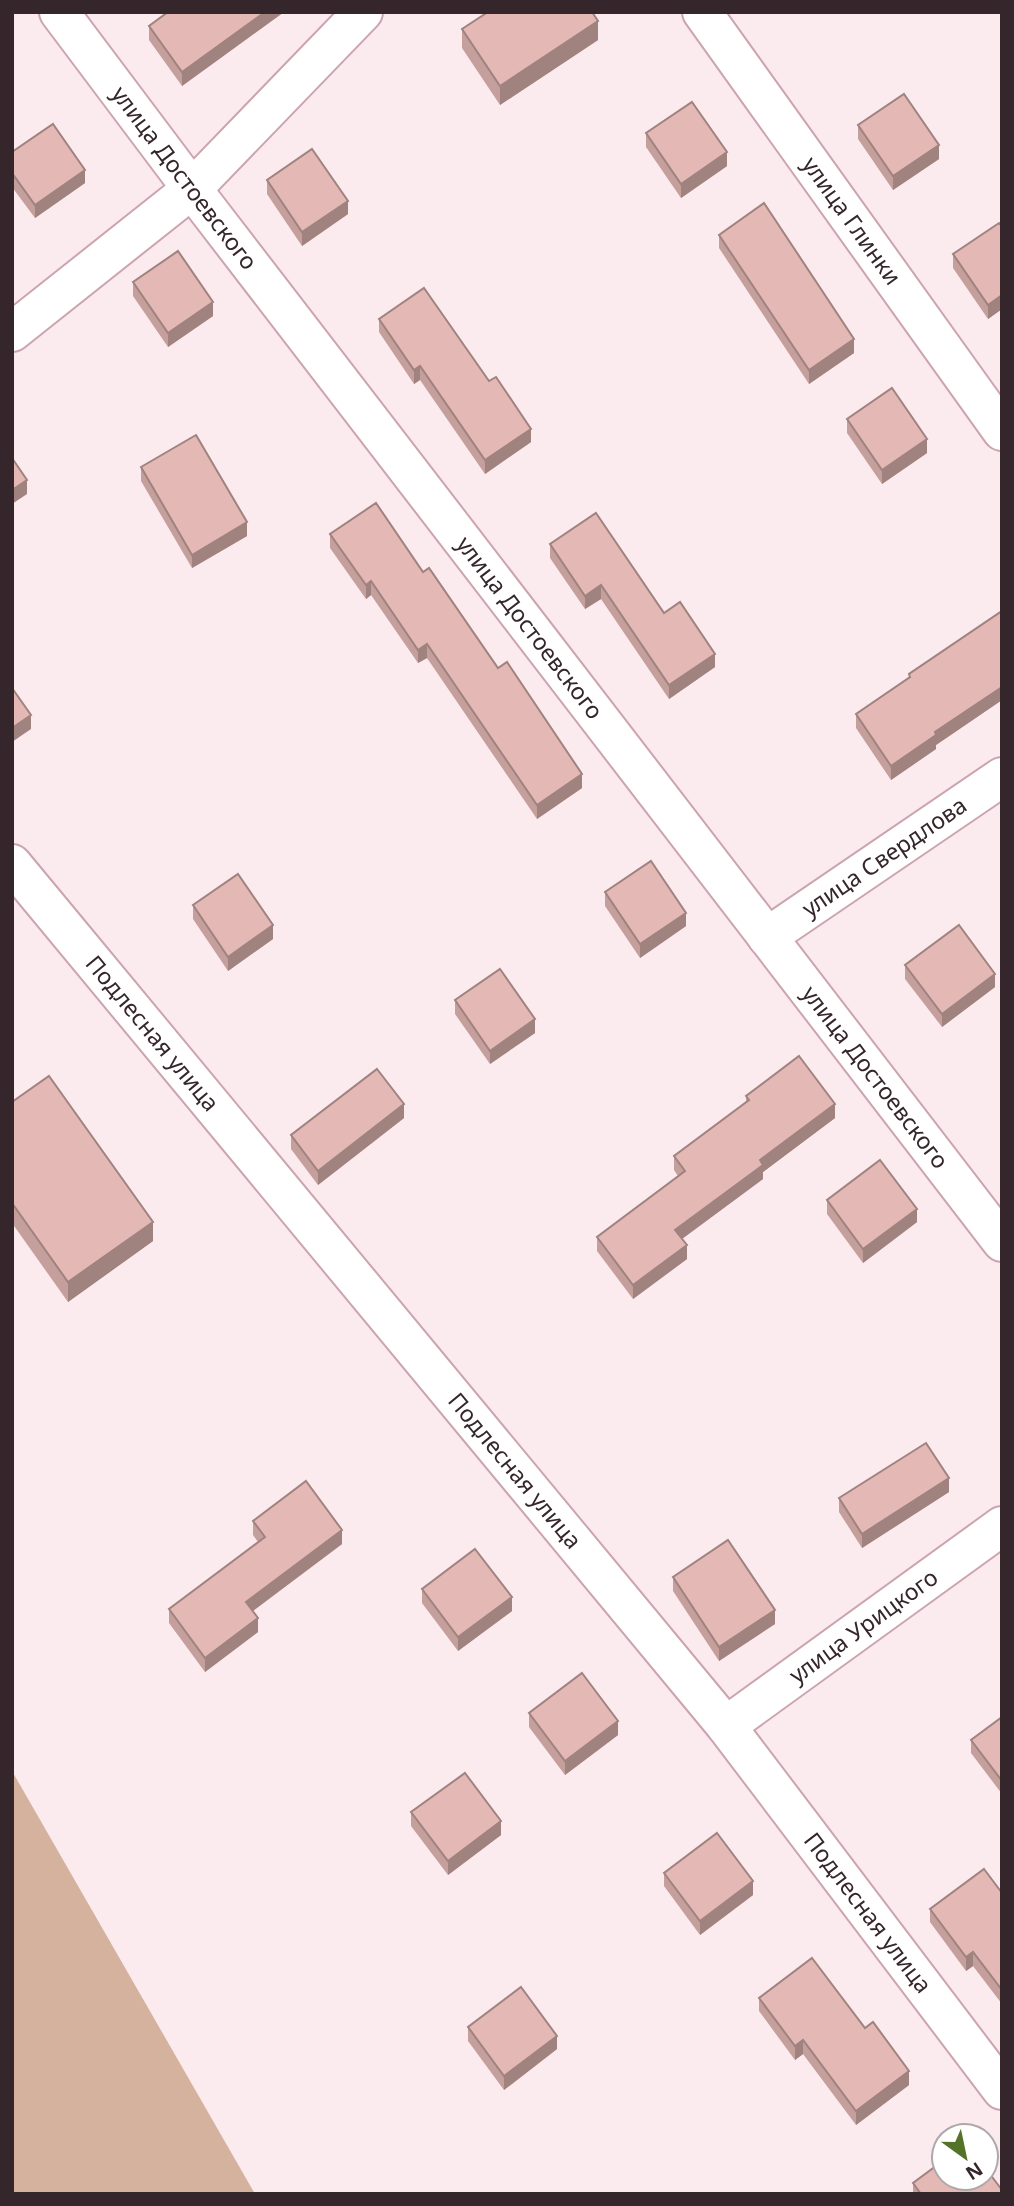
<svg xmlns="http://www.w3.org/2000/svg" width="1014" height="2206" viewBox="0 0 1014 2206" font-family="'Noto Sans',sans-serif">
<rect width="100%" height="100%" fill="#fbeaee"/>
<path fill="#d4b29e" d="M12,1771l243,423h-243z"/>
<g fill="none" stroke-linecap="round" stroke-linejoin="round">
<defs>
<g id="minor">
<path id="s1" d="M59,12l133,177 810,1053"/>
<path id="s2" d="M702,12l300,419"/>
<path d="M12,332l180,-143 171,-177"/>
<path id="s3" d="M12,864l714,862 276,364"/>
<path id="s4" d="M767,937l235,-160"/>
<path id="s5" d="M726,1726l276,-200"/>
</g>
</defs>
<use href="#minor" stroke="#cca4b0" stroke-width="42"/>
<use href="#minor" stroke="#fff" stroke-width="38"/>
</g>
<g fill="#c49f9c">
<path d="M168,12h116l-102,74 -33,-46v-14z"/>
<path d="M462,29l136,11 -98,65 -38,-57z"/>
<path d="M858,125l81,34 -46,31 -35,-51z"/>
<path d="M646,133l81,33 -46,32 -35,-51z"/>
<path d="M12,152l73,31 -50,35 -23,-31z"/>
<path d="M267,180l81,34 -46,32 -35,-52z"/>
<path d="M1002,227v82l-14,10 -35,-51v-14z"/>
<path d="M719,235l135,118 -45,31 -90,-136z"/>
<path d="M133,282l80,34 -45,31 -35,-51z"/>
<path d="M379,319l110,62 42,61 -46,32 -65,-94 -6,4 -35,-52z"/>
<path d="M847,419l80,34 -45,31 -35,-51z"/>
<path d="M141,467l106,69 -55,32 -51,-87z"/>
<path d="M330,534l93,38 75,96 84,120 -45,31 -110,-161 -9,5 -47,-68 -5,4 -36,-51z"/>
<path d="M550,544l114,69 51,54 -46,32 -68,-100 -16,10 -35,-51z"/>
<path d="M1002,611v89l-66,45v4l-45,31 -35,-52v-14l53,-36v-4z"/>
<path d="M605,892l81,34 -46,32 -35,-52z"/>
<path d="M193,905l80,34 -45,32 -35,-52z"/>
<path d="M905,965l90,22 -53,40 -37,-48z"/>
<path d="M455,1000l80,33 -45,31 -35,-50z"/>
<path d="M746,1096l89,22 -72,54v7l-81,60 5,20 -54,40 -36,-48v-14l81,-61 -4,-6v-14l72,-53z"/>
<path d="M12,1102l141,139 -85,61 -56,-79z"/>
<path d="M404,1118l-86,67 -27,-36v-14z"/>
<path d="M827,1200l90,22 -54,41 -36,-49z"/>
<path d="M949,1492l-87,56 -23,-36v-14z"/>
<path d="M253,1521l89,23 -89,67 5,21 -53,40 -36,-49v-14l89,-67 -5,-7z"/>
<path d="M673,1577l102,47 -56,37 -46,-70z"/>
<path d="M422,1589l90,22 -54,40 -36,-48z"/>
<path d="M529,1713l89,22 -53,40 -36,-48z"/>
<path d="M1002,1717v77l-31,-41v-13z"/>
<path d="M411,1812l90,23 -53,40 -37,-49z"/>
<path d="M664,1873l89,22 -53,40 -36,-49z"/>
<path d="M1002,1893v111l-29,-38 -7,5 -36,-49v-13z"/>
<path d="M759,1998l106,30 44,57 -53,40 -53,-71 -8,6 -36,-49z"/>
<path d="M468,2027l89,22 -53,41 -36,-49z"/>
<path d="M913,2183l89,11h-89z"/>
</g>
<g fill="#a0827f">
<path d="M265,12h19l-102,74v-14z"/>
<path d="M598,21v19l-98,65v-19z"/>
<path d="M939,145v14l-46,31v-14z"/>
<path d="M727,152v14l-46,32v-14z"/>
<path d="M85,170v13l-50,35v-13z"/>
<path d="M348,201v13l-46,32v-14z"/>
<path d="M1002,295v14l-14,10v-14z"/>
<path d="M213,302v14l-45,31v-14z"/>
<path d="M854,339v14l-45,31v-14z"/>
<path d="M420,366v14l-6,4v-14z"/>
<path d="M531,429v13l-46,32v-14z"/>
<path d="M927,439v14l-45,31v-14z"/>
<path d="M27,480v14l-15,10v-14z"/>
<path d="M247,522v14l-55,32v-13z"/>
<path d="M371,581v14l-5,4v-14z"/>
<path d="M601,585v14l-16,10v-13z"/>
<path d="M427,644v14l-9,5v-13z"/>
<path d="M715,654v13l-46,32v-14z"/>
<path d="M1002,687v13l-66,45v4l-45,31v-14l44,-34z"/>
<path d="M31,715v14l-19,13v-14z"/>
<path d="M582,774v14l-45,31v-14z"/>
<path d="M686,913v13l-46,32v-14z"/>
<path d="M273,925v14l-45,32v-14z"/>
<path d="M995,974v13l-53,40v-13z"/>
<path d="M535,1019v14l-45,31v-13z"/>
<path d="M404,1104v14l-86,67v-14z"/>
<path d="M835,1104v14l-72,54v7l-88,65v-14l85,-70z"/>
<path d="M917,1209v13l-54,41v-14z"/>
<path d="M153,1222v19l-85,61v-20z"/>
<path d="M687,1245v14l-54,40v-14z"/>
<path d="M949,1478v14l-87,56v-14z"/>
<path d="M342,1530v14l-96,72v-14z"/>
<path d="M512,1597v14l-54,40v-14z"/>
<path d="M775,1610v14l-56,37v-14z"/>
<path d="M258,1618v14l-53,40v-14z"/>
<path d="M618,1721v14l-53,40v-14z"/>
<path d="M501,1821v14l-53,40v-14z"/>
<path d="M753,1881v14l-53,40v-14z"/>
<path d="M973,1952v14l-7,5v-14z"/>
<path d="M557,2036v13l-53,41v-14z"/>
<path d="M803,2040v14l-8,6v-14z"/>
<path d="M909,2071v14l-53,40v-14z"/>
</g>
<g fill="#e4b9b5" stroke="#a0827f" stroke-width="2">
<path d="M168,12h97l-83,60 -33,-46z"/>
<path d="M488,12h104l6,9 -98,65 -38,-57z"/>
<path d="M904,94l35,51 -46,31 -35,-51z"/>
<path d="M692,102l35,50 -46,32 -35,-51z"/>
<path d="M53,124l32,46 -50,35 -23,-32v-21z"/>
<path d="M312,149l36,52 -46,31 -35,-52z"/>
<path d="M764,203l90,136 -45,31 -90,-135z"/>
<path d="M999,223l3,4v68l-14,10 -35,-51z"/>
<path d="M178,251l35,51 -45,31 -35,-51z"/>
<path d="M424,288l65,93 7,-4 35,52 -46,31 -65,-94 -6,4 -35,-51z"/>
<path d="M892,388l35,51 -45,31 -35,-51z"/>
<path d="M196,435l51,87 -55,33 -51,-88z"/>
<path d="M12,458l15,22 -15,10z"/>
<path d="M376,503l47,69 6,-4 69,100 9,-6 75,112 -45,31 -110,-161 -9,6 -47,-69 -5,4 -36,-51z"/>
<path d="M596,513l68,100 16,-11 35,52 -46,31 -68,-100 -16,11 -35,-52z"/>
<path d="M1002,611v76l-67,45 1,3 -45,31 -35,-52 54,-37 -1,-3z"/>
<path d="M12,688l19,27 -19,13z"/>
<path d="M651,861l35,52 -46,31 -35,-52z"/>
<path d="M238,874l35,51 -45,32 -35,-52z"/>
<path d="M959,925l36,49 -53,40 -37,-49z"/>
<path d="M500,969l35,50 -45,32 -35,-51z"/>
<path d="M799,1056l36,48 -75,56 3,5 -88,65 12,15 -54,40 -36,-48 88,-66 -11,-15 75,-56 -3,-4z"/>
<path d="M377,1069l27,35 -86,67 -27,-36z"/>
<path d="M49,1076l104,146 -85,60 -56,-79v-101z"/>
<path d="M880,1160l37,49 -54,40 -36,-49z"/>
<path d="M926,1443l23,35 -87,56 -23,-36z"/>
<path d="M306,1481l36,49 -96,72 12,16 -53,40 -36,-49 96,-72 -12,-16z"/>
<path d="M728,1540l47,70 -56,37 -46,-70z"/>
<path d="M475,1549l37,48 -54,40 -36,-48z"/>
<path d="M582,1673l36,48 -53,40 -36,-48z"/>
<path d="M1002,1717v64l-31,-41z"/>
<path d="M465,1773l36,48 -53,40 -37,-49z"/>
<path d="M717,1833l36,48 -53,40 -36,-48z"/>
<path d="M984,1869l18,24v97l-29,-38 -7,5 -36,-48z"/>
<path d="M812,1958l53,70 8,-6 36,49 -53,40 -53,-71 -8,6 -36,-48z"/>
<path d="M521,1987l36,49 -53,40 -36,-49z"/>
<path d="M944,2160v18h42v-9l16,21v4h-81l-8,-11z"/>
</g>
<g text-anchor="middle" stroke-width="5" stroke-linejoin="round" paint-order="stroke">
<g font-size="23" fill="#35262b" stroke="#fff">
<text dy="8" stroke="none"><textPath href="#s1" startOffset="208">улица Достоевского</textPath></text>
<text dy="8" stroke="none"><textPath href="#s2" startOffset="257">улица Глинки</textPath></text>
<text dy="8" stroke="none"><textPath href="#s1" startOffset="775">улица Достоевского</textPath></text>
<text dy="8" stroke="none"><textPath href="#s4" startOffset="142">улица Свердлова</textPath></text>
<text dy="8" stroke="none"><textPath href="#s3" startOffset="220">Подлесная улица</textPath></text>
<text dy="8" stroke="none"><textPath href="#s1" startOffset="1342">улица Достоевского</textPath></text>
<text dy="8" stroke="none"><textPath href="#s3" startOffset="788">Подлесная улица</textPath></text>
<text dy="8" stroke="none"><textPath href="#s5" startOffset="170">улица Урицкого</textPath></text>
<text dy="8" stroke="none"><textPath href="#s3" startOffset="1354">Подлесная улица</textPath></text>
</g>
</g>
<rect width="1014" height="2206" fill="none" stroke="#35262b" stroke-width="28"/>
<g transform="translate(965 2157) rotate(147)"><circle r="33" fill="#ffffff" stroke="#aea8aa" stroke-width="2"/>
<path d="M0-5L12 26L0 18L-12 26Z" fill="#547329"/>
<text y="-10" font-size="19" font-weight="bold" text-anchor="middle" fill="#35262b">N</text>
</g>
</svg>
